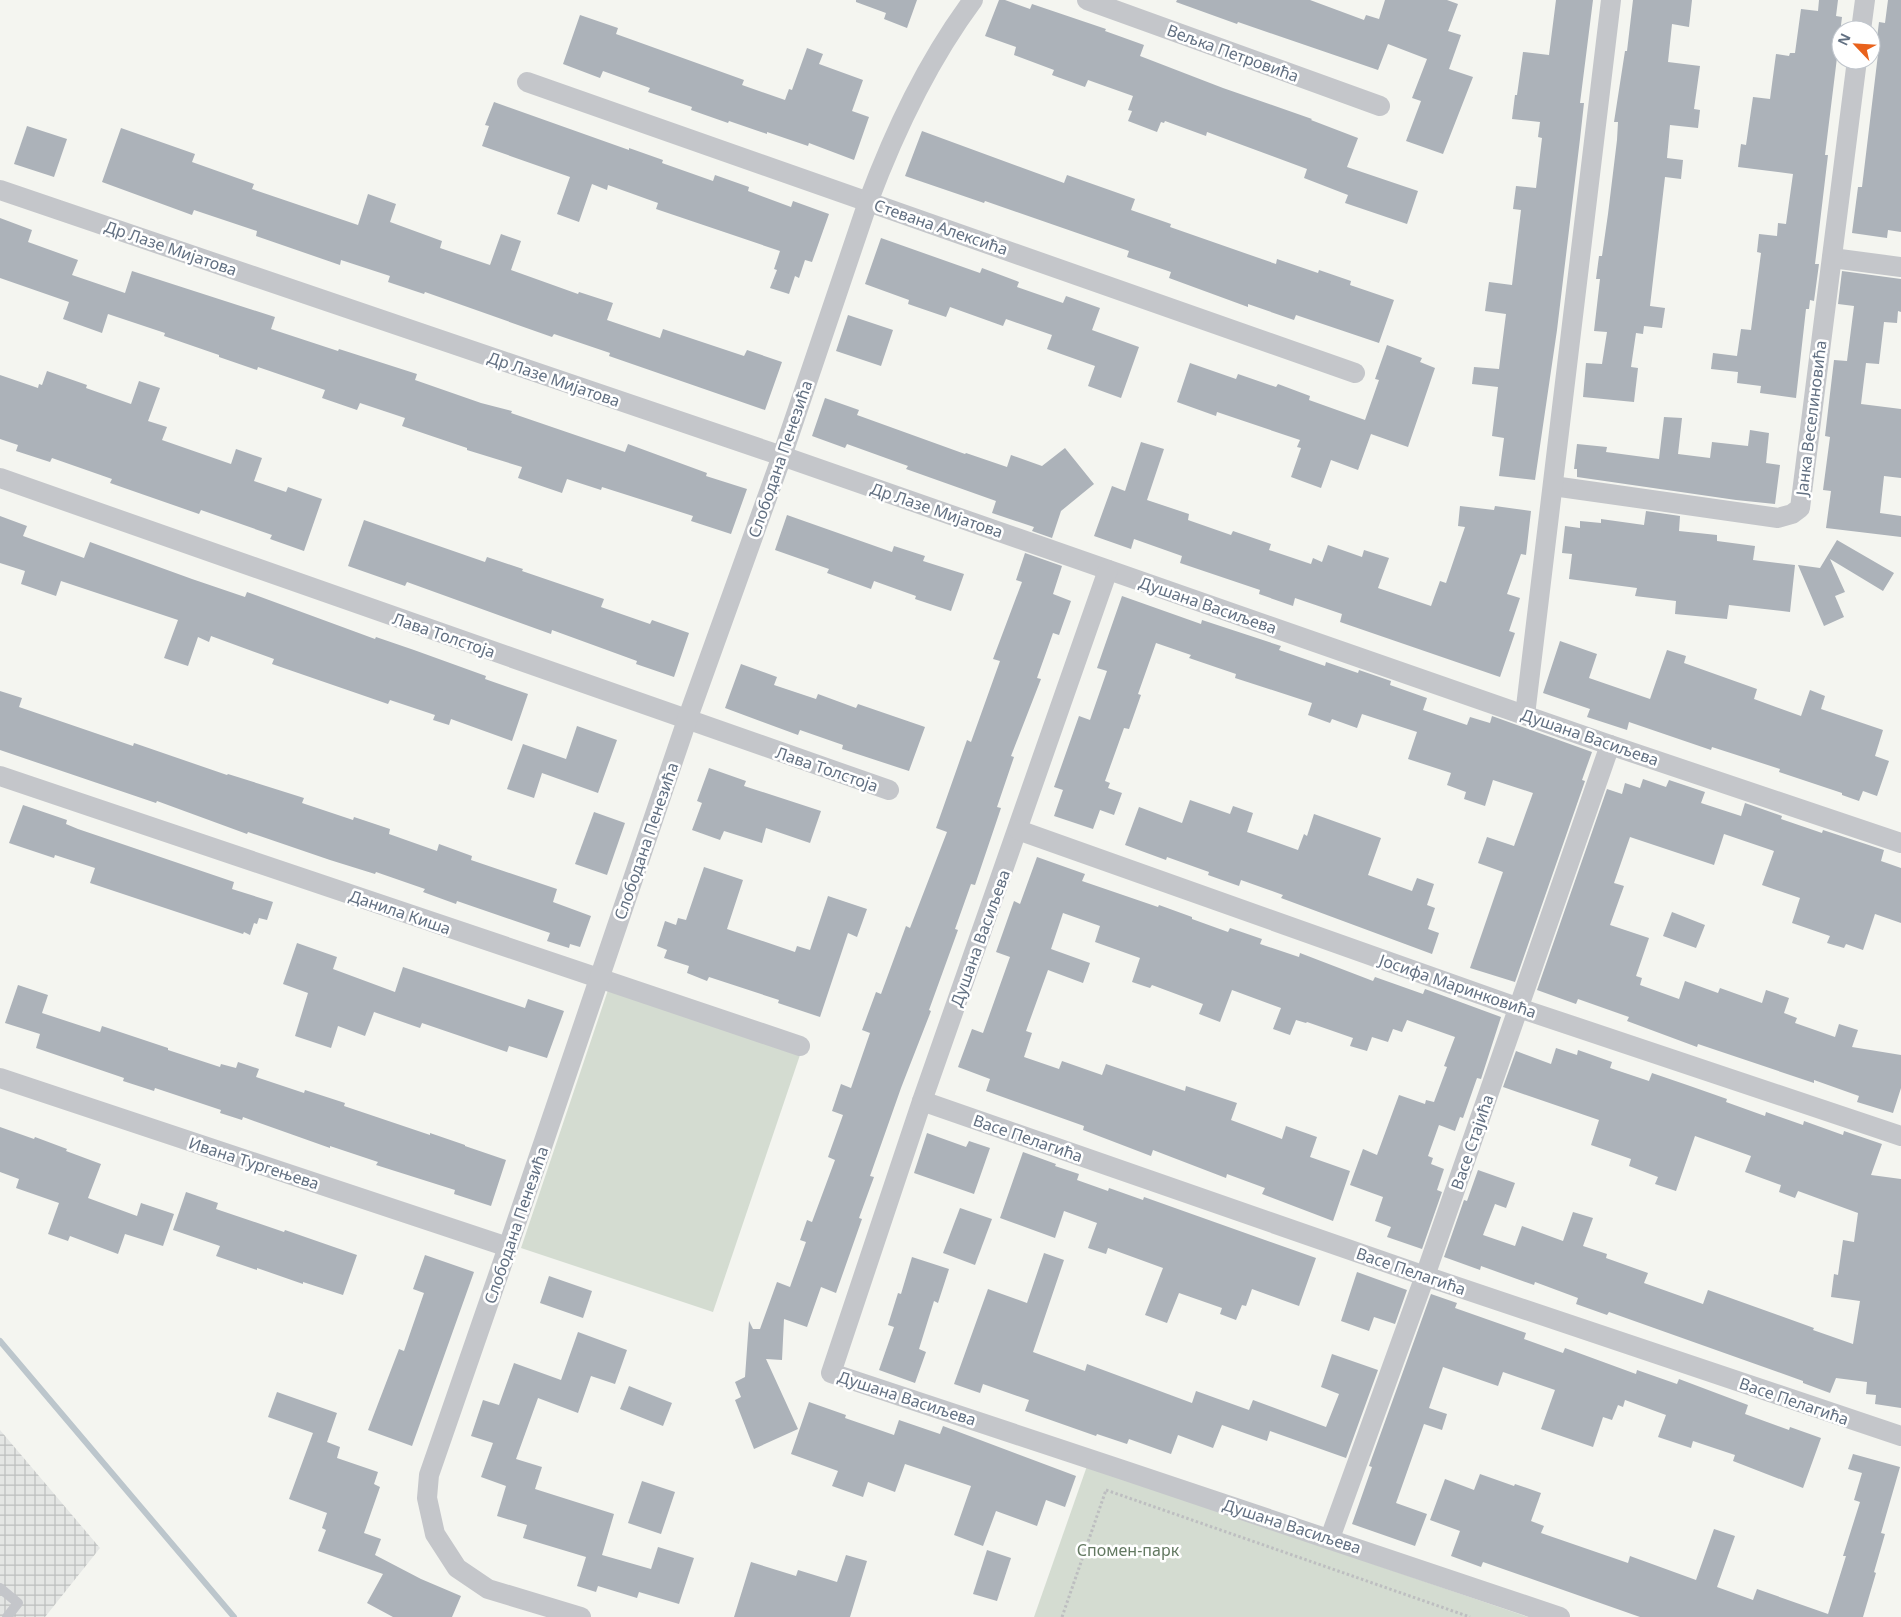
<svg xmlns="http://www.w3.org/2000/svg" width="1901" height="1617" viewBox="0 0 1901 1617" font-family="'Noto Sans',sans-serif">
<defs>
<pattern id="industrial-grid" width="8" height="8" patternUnits="userSpaceOnUse" patternTransform="scale(1.25)"><rect width="8" height="8" fill="#e4e6e4"/><path d="M0 4h8M4 0v8" fill="none" stroke="#bcbfbe"/></pattern>
</defs>
<rect width="100%" height="100%" fill="#f4f5f0"/>
<path fill="url(#industrial-grid)" d="M0,1430l100,118 -55,69h-45z"/>
<g fill="#d4dcd1">
<path d="M608,990l192,65 -87,257 -192,-64z"/>
<path d="M1087,1466l441,151h-494z"/>
</g>
<g fill="none" stroke-linecap="round" stroke-linejoin="round">
<path stroke="#bcc6cc" stroke-width="6" d="M0,1341l234,276"/>
</g>
<g fill="#acb2b9">
<path d="M856,0h61l-10,28 -23,-9 2,-6 -30,-11z"/>
<path d="M999,0h6l25,9 2,-5 74,25 -1,2 39,14 -4,11 83,32 89,31 -1,1 47,18 -11,29 71,24 -11,33 -62,-21 3,-8 -44,-17 3,-9 -100,-37 -1,4 -41,-15 -1,2 -3,-1 -4,10 -29,-11 4,-10 -4,-1 5,-14 -45,-16 -3,7 -33,-12 2,-5 -40,-15 2,-8 -31,-11z"/>
<path d="M1177,0h133l54,20 2,-5 13,4 6,-19h62l11,4 -10,27 13,4 -12,34 24,8 -30,77 -37,-13 15,-40 -9,-3 15,-39 -39,-15 -10,26 -140,-48 -1,2 -61,-22z"/>
<path d="M1556,0h37l-13,103h4l-4,36 -23,191 -22,150 -36,-4 5,-38 -12,-2 6,-49 -26,-3 2,-17 25,2 7,-55 -21,-3 4,-29 23,3 9,-75 -8,-1 3,-23 20,2 6,-50 -4,-1 2,-15 -28,-3 3,-24h2l6,-43 26,3z"/>
<path d="M1633,0h59l-3,27 -17,-3 -4,38 32,4 -6,43 6,1 -2,18 -28,-3 -3,33 16,2 -2,19 -16,-2 -15,129 15,2 -3,20 -18,-2 -1,8 -7,-1 -5,34 7,1 -4,34 -51,-5 3,-34 16,1 5,-32 -13,-1 6,-52h-4l3,-23h3l6,-42 9,-74 1,-18h-4l11,-71h2z"/>
<path d="M1819,0h19l-2,16 6,1 -17,138h3l-13,109h4l-5,37 -4,-1 -1,9h-3l-10,89 -36,-5 1,-7 -24,-3 1,-11 -27,-3 2,-16 24,3 4,-27 10,1 10,-77 -4,-1 2,-18 18,2 1,-13 8,1 7,-50 -55,-7 3,-23 5,1 7,-48 17,2 6,-45 13,2 1,-3h5l6,-44 17,2z"/>
<path d="M1888,0h13v232l-13,-2 -1,8 -35,-5 6,-46h4l17,-141h-3l3,-24 6,1z"/>
<path d="M580,15l38,13 -2,6 128,46 -2,5 43,15 4,-11 3,1 15,-42 16,6 -4,10 44,16 -11,31 17,6 -15,43 -45,-17 -1,3 -41,-14v2l-38,-13 -1,2 -37,-13 1,-3 -44,-15 2,-4 -47,-17 -3,7 -37,-14z"/>
<path d="M494,102l135,48v-2l34,12 -1,3 51,18 2,-6 34,12 -1,4 43,16 2,-6 36,13 -17,48 -7,-2 -6,18 -4,-2 -6,18 -19,-6 7,-18 -3,-1 6,-18 -124,-42 2,-6 -50,-18 -1,5 -15,-6 -13,38 -22,-8 13,-37 -88,-31 7,-20 -4,-1z"/>
<path d="M27,126l40,13 -13,38 -40,-13z"/>
<path d="M121,128l74,26 -3,8 62,22 -2,5 106,36 10,-31 28,10 -6,18 52,19 -2,7 50,17 11,-31 20,7 -10,29 67,24 1,-2 34,11 -6,17 53,18 3,-9 81,27 3,-6 35,12 -17,48 -156,-54 1,-3 -56,-19 -2,3 -127,-45 -1,2 -36,-12 2,-6 -49,-16 -1,5 -84,-29 1,-5 -63,-21 -2,5 -90,-33z"/>
<path d="M922,131l142,52 3,-8 68,24 -4,11 40,14 -1,3 106,37 1,-5 41,14 1,-3 32,11 -1,4 44,15 -15,43 -83,-28 -2,5 -46,-16v3l-79,-29 2,-6 -44,-15 2,-6 -144,-50 -1,2 -79,-27z"/>
<path d="M0,218l32,12 -4,12 50,18 -6,15 53,18 7,-22 143,46 -4,12 67,22 1,-2 78,25 -2,6 66,23 31,8 -1,2 114,39 3,-8 79,29 -1,3 41,13 -16,45 -40,-13 2,-5 -91,-29 -1,3 -34,-11 -5,14 -44,-15 4,-11 -55,-17v-2l-65,-22 3,-8 -45,-15 -3,7 -35,-12 3,-8 -67,-23 -1,3 -38,-13v-2l-55,-19 1,-3 -57,-19 -6,19 -39,-14 6,-17 -69,-24z"/>
<path d="M881,238l99,35 2,-5 37,14 -2,5 46,16 3,-7 34,12 -8,22 47,17 -18,51 -33,-12 7,-20 -48,-17 5,-14 -46,-16 -3,7 -53,-19 -4,10 -38,-13 1,-4 -44,-16z"/>
<path d="M1842,271l59,8v33l-3,-1 -1,12 -13,-1 -5,42 -13,-1 -5,41 40,5v69l-17,-2 -4,37 21,3v21l-75,-9 5,-37 -8,-1 7,-53 -5,-1 9,-76 13,1 7,-55 -16,-2z"/>
<path d="M848,315l45,15 -12,36 -45,-15z"/>
<path d="M1387,345l35,13 -2,4 15,6 -27,79 -37,-13 -13,36 -27,-10 -10,28 -30,-11 10,-29 -4,-1 3,-7 -83,-28 -1,4 -39,-14 13,-39 46,16 2,-5 38,13 2,-3 32,12 -1,4 56,20 14,-40 -4,-1z"/>
<path d="M47,371l40,14 -1,3 45,16 8,-23 21,7 -12,33 19,6 -5,13 69,24 5,-15 26,9 -8,23 32,11 2,-5 34,12 -18,52 -34,-12 2,-4 -71,-25 -2,4 -89,-31 2,-4 -60,-21 -2,4 -34,-11 2,-6 -18,-6v-64l38,13 1,-4 3,1z"/>
<path d="M825,398l34,12 -2,5 108,39 1,-1 41,14 4,-12 31,11 23,-18 29,36 -33,27 -9,27 -20,-7 2,-4 -42,-14 4,-12 -90,-32 2,-3 -61,-22 -2,4 -33,-12z"/>
<path d="M1664,417l18,1 -4,36 32,4 2,-16 36,4 2,-16 19,3 -3,30 14,2 -5,39 -39,-4 -159,-23v-8h-3l3,-25 30,3 -1,5 53,7z"/>
<path d="M1141,442l23,7 -17,51 42,14 -1,6 43,15 2,-4 38,13 -2,6 42,14 2,-6 9,4 6,-17 34,12 2,-7 25,8 -11,30 53,18 9,-25 6,2 19,-56 -7,-1 2,-20 34,4 1,-4 36,5 -5,44 -5,-1 -14,40 13,4 -11,33 6,2 -15,44 -160,-55 2,-8 -47,-16 -2,8 -34,-12 1,-4 -80,-27 2,-7 -48,-17 -3,10 -37,-13 18,-50 13,5z"/>
<path d="M1646,511l34,5 -1,15 38,4v6l38,5 -2,14 42,5 -5,47 -61,-7 -2,14 -52,-5 1,-13 -41,-5 2,-8 -68,-9 3,-25 -10,-1 3,-27 15,2v-7l21,2v-4l43,6z"/>
<path d="M787,515l105,37 2,-6 31,10 -2,5 41,13 -13,37 -36,-12 1,-3 -42,-15 -3,8 -44,-16 2,-4 -54,-19z"/>
<path d="M0,516l27,10 -4,10 61,22 6,-16 102,37 53,18 2,-5 128,47 1,-2 38,13 72,26 -1,3 43,15 -16,47 -61,-22 -2,6 -16,-5 2,-5 -45,-15 -2,4 -116,-40 2,-5 -63,-23 -2,6 -11,-5 -10,29 -24,-8 14,-38 -117,-39 -5,15 -35,-12 4,-13 -25,-8z"/>
<path d="M364,520l121,42 2,-5 36,12 -1,2 82,28 -3,8 49,17 2,-4 37,13 -15,44 -38,-13 1,-3 -85,-31 -1,4 -144,-52 -2,4 -57,-20z"/>
<path d="M1837,540l57,33 -11,18 -53,-32 15,33 -10,4 9,21 -20,9 -26,-61 22,3z"/>
<path d="M1025,553l37,13 -9,28 18,7 -12,34 -6,-2 -16,45 4,1 -30,77 3,1 -17,50 4,1 -26,77 -4,-1 -16,45 3,1 -29,80 2,1 -30,77 -31,88 4,1 -15,41 3,1 -26,74 -15,-6 -14,40 -23,-8 -2,41 -16,-1 32,70 -44,20 -19,-49 6,-3 -6,-15 10,-5 4,-56 4,8h7l17,-47 13,5 16,-45 -6,-2 7,-20 5,2 23,-62 -7,-3 15,-42 -11,-4 9,-27 10,4 19,-55 -8,-3 14,-38 5,2 25,-68 4,2 37,-96 -11,-4 31,-88 4,2 29,-81 -7,-2 29,-77 -6,-2z"/>
<path d="M1122,596l79,28 1,-4 79,26 -2,4 46,16 1,-4 32,11 1,-3 32,11 -1,4 37,13 -4,12 44,15 3,-8 20,6 2,-7 100,36 -10,28 3,1 -70,201 -45,-14 33,-96 -25,-9 9,-26 27,9 19,-53 -40,-13 -8,26 -21,-7 2,-7 -19,-7 4,-12 -43,-14 9,-27 -55,-18 -5,14 -25,-9 -2,4 -22,-8 4,-12 -77,-25 1,-4 -47,-16 2,-3 -35,-12 -18,51 3,1 -12,34 -5,-1 -19,53 5,2 -2,5 14,5 -8,22 -14,-5 -7,19 -39,-13 9,-26 -9,-3 25,-71 11,4 17,-49 -10,-3z"/>
<path d="M1560,641l37,13 -8,24 61,21 17,-49 19,6 -2,7 73,26 -3,10 47,17 9,-26 15,6 -4,13 62,21 -8,26 14,5 -12,35 -14,-5 -4,10 -17,-6v-2l-63,-21 1,-3 -68,-22 -1,3 -82,-28 -2,8 -40,-13 3,-8 -47,-16z"/>
<path d="M741,664l36,13 -3,8 42,14 2,-5 38,14 2,-4 67,23 -16,44 -67,-22 1,-4 -43,-15 -2,5 -73,-27z"/>
<path d="M0,691l22,7 -3,9 114,39 1,-3 93,32 1,-1 76,24 -2,5 51,17 1,-3 36,12 -1,5 48,17 2,-7 33,12 -1,4 86,29 -4,13 38,14 -11,31 -10,-3 -1,4 -22,-7 3,-8 -93,-32 -1,3 -33,-12 2,-3 -49,-17 -1,2 -45,-14 -82,-28 -1,2 -90,-33 -1,2 -156,-53z"/>
<path d="M577,726l40,14 -19,53 -56,-20 -8,25 -27,-9 16,-45 43,15z"/>
<path d="M709,768l37,13 -2,5 77,25 -11,32 -44,-15 -4,15 -38,-12 -4,9 -28,-10 10,-27 -5,-2z"/>
<path d="M1643,779l23,8 3,-7 36,12 -4,11 40,13 4,-13 37,13 -1,3 41,14 1,-3 61,20 -3,11 20,7v55l-26,-9 -12,36 -17,-6 -2,4 -17,-5 3,-7 -38,-13 8,-25 -38,-13 12,-34 -50,-17 -10,31 -84,-28 -16,46 10,3 -14,39 39,13 -13,38 6,2 -2,7 39,14 6,-18 33,12 2,-5 42,15 4,-13 23,8 -5,15 13,5 -2,5 40,14 4,-13 19,6 -6,17 49,8v33l-8,25 -36,-11 2,-6 -45,-16v3l-116,-39 -1,3 -70,-26 2,-4 -51,-18 -2,5 -39,-14 70,-201 15,5 3,-11 15,5z"/>
<path d="M1190,800l40,14 3,-8 20,7 -6,19 51,18 6,-16 3,2 7,-22 67,24 -13,37 44,16 5,-13 17,6 -7,21 8,3 -7,21 11,4 -7,21 -151,-56 2,-3 -42,-15 -2,6 -31,-11 1,-3 -42,-15 -1,3 -41,-15 14,-38 43,16z"/>
<path d="M23,805l44,15 -1,4 12,5 156,53 -2,7 41,13 -6,18 -8,-2 -2,6 -3,-1 -4,12 -6,-3 -1,2 -153,-51 5,-15 -40,-13 -1,3 -45,-15z"/>
<path d="M594,812l31,11 -18,52 -32,-11z"/>
<path d="M1037,857l48,17 -3,7 76,26 1,-2 33,12v2l36,13 2,-4 32,11 -2,5 39,13 1,-4 73,28 2,-4 48,17 2,-5 76,28 -20,62 -4,-1 -14,40 -3,-1 -5,14 -16,-6 -11,31 5,2 -2,6 13,5 -7,21 5,2 -20,57 -35,-12 4,-10 -16,-6 8,-24 -33,-12 13,-36 14,6 22,-60 26,9 1,-4 8,2 13,-35 -3,-1 11,-29 -48,-17 -5,12 -9,-3 -5,13 -16,-5 -5,14 -17,-5 3,-8 -46,-16 -1,1 -10,-3 -6,15 -17,-6 8,-21 -49,-18 -12,32 -21,-8 4,-10 -51,-19 -2,3 -18,-6 8,-24 -45,-16 5,-16 -37,-13 -12,36 39,14 -7,20 -35,-13 -22,61 6,2 -8,24 35,12 3,-8 40,14 4,-11 79,27 1,-5 51,17 -6,17 51,19 4,-13 31,11 -7,20 40,14 -17,50 -71,-27 3,-6 -38,-14 -1,4 -73,-28 -2,6 -68,-26 1,-4 -98,-35 4,-12 -32,-12 14,-38 11,4 27,-76 -14,-5 18,-51 6,3z"/>
<path d="M704,867l39,13 -16,49 68,23 2,-6 13,4 18,-54 39,13 -10,28 -9,-4 -28,84 -42,-14 1,-3 -70,-23 -2,4 -20,-8 2,-7 -25,-8 3,-8 -10,-4 8,-25 11,4 2,-7 8,2z"/>
<path d="M1672,912l33,13 -9,23 -33,-12z"/>
<path d="M297,943l40,14 -4,12 62,23 8,-25 122,41 3,-9 36,12 -17,47 -38,-12 -2,6 -85,-29 -2,5 -46,-16 -9,24 -27,-10 -7,22 -36,-12 13,-43 -25,-9z"/>
<path d="M18,985l30,10 -6,18 58,19 2,-6 66,22v2l52,17 1,-3 15,4 2,-6 21,7 -3,8 48,16 1,-3 40,13 -1,3 86,29v-2l35,12v1l41,14 -15,46 -37,-12 1,-4 -79,-25 2,-3 -48,-16v2l-87,-31 -1,3 -22,-7 1,-3 -66,-22 -1,3 -31,-10 1,-3 -88,-30 4,-14 -35,-11z"/>
<path d="M1556,1048l21,7 1,-5 34,12 -2,6 39,13 3,-8 38,13 37,13 -1,3 39,14 1,-4 37,13 1,-4 39,14 1,-4 38,13 -11,31 30,4v229l-26,-4 1,-9 -10,-1 1,-12 -31,-4 -6,15 -27,-10v-2l-194,-69 -2,3 -31,-11 2,-6 -43,-16 -1,3 -53,-19 -1,4 -36,-13 20,-57 3,1 11,-31 37,13 -9,25 -11,-4 -12,31 32,11 7,-20 41,15 10,-29 20,6 -10,28 24,8 -1,4 42,15 -4,10 59,21 5,-14 106,38 -1,2 40,14 7,-43 -29,-4 3,-23 4,1 5,-35 11,2 4,-29 -60,-22 -3,7 -16,-6 2,-7 -36,-13 6,-16 -56,-20 -19,55 -21,-7 3,-7 -29,-11 2,-7 -40,-14 8,-25 -96,-33 13,-36 35,13z"/>
<path d="M0,1127l34,12 1,-2 32,12 -1,2 35,13 -13,34 49,18 4,-13 33,11 -11,32 -38,-12 -7,20 -48,-18 -2,5 -20,-7 11,-31 -43,-15 3,-9 -19,-7z"/>
<path d="M927,1133l39,14 3,-6 21,7 -16,46 -60,-21z"/>
<path d="M1023,1152l33,12 -1,2 24,8 -2,6 31,11 1,-3 34,12 1,-3 172,61 -17,48 -47,-17 -6,17 -4,-1 -6,15 -16,-6 2,-6 -43,-15 -12,30 -22,-8 18,-47 -55,-20 -2,6 -18,-6 9,-25 -33,-12 -9,27 -55,-20z"/>
<path d="M186,1192l32,11 -2,6 68,23 1,-2 72,25 -14,40 -40,-13v2l-46,-16v2l-41,-14 4,-10 -47,-16z"/>
<path d="M960,1208l32,11 -17,46 -32,-12z"/>
<path d="M1044,1253l20,7 -31,92 52,19 2,-7 105,39 4,-12 53,19 4,-10 73,27 13,-33 -18,-7 11,-33 46,16 -32,88 -76,-27 -3,10 -45,-16 -9,23 -35,-13 -7,19 -42,-15 -2,5 -30,-10 -1,2 -71,-25 4,-11 -46,-16 -3,9 -26,-9 34,-95 39,14z"/>
<path d="M425,1255l49,17 -62,174 -44,-16 31,-81 5,2 20,-58 -11,-4z"/>
<path d="M912,1257l37,12 -11,34 -4,-2 -15,48 7,3 -11,31 -36,-13 15,-43 -6,-2 10,-32 3,1z"/>
<path d="M1357,1272l50,18 -12,34 -21,-7 -5,14 -28,-10z"/>
<path d="M549,1276l43,15 -9,27 -43,-15z"/>
<path d="M1431,1294l26,9 -2,5 71,25 -2,6 39,14 2,-5 71,26 1,-4 40,14 2,-5 69,26 -3,9 44,16 1,-3 31,11 -18,50 -70,-27 2,-6 -42,-14 -2,7 -33,-11 8,-22 -41,-15 -2,7 -5,-2 -6,15 -9,-3 -10,30 -52,-18 14,-39 -52,-18 -5,14 -55,-19 -14,41 18,6 -5,16 -18,-6 -28,79 31,11 -12,32 -63,-22 20,-57 -3,-1z"/>
<path d="M578,1332l49,18 -12,34 -24,-8 -13,37 -40,-15 -22,61 26,8 -7,22 79,25 -12,41 49,14 7,-22 36,11 -15,46 -40,-12 -2,6 -39,-12 -2,6 -19,-6 9,-29 -63,-19 4,-13 -30,-9 9,-30 -25,-9 12,-34 -22,-7 12,-36 16,5 15,-42 47,17z"/>
<path d="M629,1386l43,17 -9,23 -43,-17z"/>
<path d="M277,1392l60,21 -10,29 13,5 -3,11 41,14 -4,12 6,3 -16,46 17,6 -6,16 46,24 40,17 -9,21h-59l-26,-14 16,-29 -65,-23 8,-21 -4,-2 5,-15 -38,-14 24,-66 -45,-16z"/>
<path d="M809,1402l37,13 -1,3 49,17 5,-15 41,14 3,-8 133,50 -11,31 -19,-7 -9,26 -41,-15 -13,35 -29,-11 17,-49 -66,-22 -10,28 -27,-10 -5,15 -31,-11 6,-15 -47,-17z"/>
<path d="M1853,1454l47,13 -19,66 4,1 -11,38 2,1 -13,44h-223l-157,-55 -2,5 -30,-11 9,-25 -30,-11 15,-41 29,11 6,-16 34,12 1,-2 26,9 -10,28 13,5 -3,7 87,30 2,-7 66,24 18,-51 21,7 -18,51 36,13 4,-11 71,25 18,-58h-3l17,-54 -6,-2 8,-27 -14,-4z"/>
<path d="M642,1481l33,11 -14,42 -33,-11z"/>
<path d="M987,1550l24,8 -14,43 -24,-7z"/>
<path d="M846,1555l21,6 -17,56h-116l17,-55 45,14 2,-6 39,12z"/>
</g>
<g fill="none" stroke-linecap="round" stroke-linejoin="round">
<g stroke="#bdbec0" stroke-width="3" stroke-dasharray="2.5 2.5" stroke-linecap="butt">
<path d="M1106,1490l364,127"/>
<path d="M1062,1617l44,-127"/>
</g>
<path stroke="#c4c6ca" stroke-width="10" d="M0,1588l18,15 -11,14"/>
<g stroke="#c4c6ca" stroke-width="20">
<path d="M1087,0l293,106"/>
<path d="M1861,30l4,-30"/>
<path d="M527,82l828,291"/>
<path d="M0,190l782,266 828,289 291,98"/>
<path d="M1832,258l69,9"/>
<path d="M0,478l889,312"/>
<path d="M1553,486l225,32 14,-4 8,-6 57,-448"/>
<path d="M1108,570l-186,531 -91,272c243,81 487,161 729,244"/>
<path d="M1525,715l86,-715"/>
<path d="M0,776l800,270"/>
<path d="M1018,830l501,178 382,128"/>
<path d="M0,1078l508,169"/>
<path d="M922,1101l503,175 476,160"/>
<path d="M1330,1538l95,-262 185,-531"/>
<path d="M581,1617l-93,-28 -31,-21 -22,-34 -8,-36 2,-23 79,-228 179,-527 95,-264 86,-254c27,-72 59,-140 105,-202"/>
</g>
</g>
<g text-anchor="middle" stroke-width="5" stroke-linejoin="round" paint-order="stroke">
<g font-size="16" fill="#627082" stroke="#fff">
<text transform="translate(1233 53) rotate(20)" y="6">Вељка Петровића</text>
<text transform="translate(941 227) rotate(19)" y="6">Стевана Алексића</text>
<text transform="translate(171 248) rotate(19)" y="6">Др Лазе Мијатова</text>
<text transform="translate(554 379) rotate(19)" y="6">Др Лазе Мијатова</text>
<text transform="translate(1811 418) rotate(-83)" y="6">Јанка Веселиновића</text>
<text transform="translate(780 459) rotate(-71)" y="6">Слободана Пенезића</text>
<text transform="translate(937 510) rotate(19)" y="6">Др Лазе Мијатова</text>
<text transform="translate(1208 605) rotate(19)" y="6">Душана Васиљева</text>
<text transform="translate(444 635) rotate(19)" y="6">Лава Толстоја</text>
<text transform="translate(1590 737) rotate(19)" y="6">Душана Васиљева</text>
<text transform="translate(827 769) rotate(19)" y="6">Лава Толстоја</text>
<text transform="translate(646 841) rotate(-71)" y="6">Слободана Пенезића</text>
<text transform="translate(400 912) rotate(19)" y="6">Данила Киша</text>
<text transform="translate(980 938) rotate(-70)" y="6">Душана Васиљева</text>
<text transform="translate(1458 986) rotate(19)" y="6">Јосифа Маринковића</text>
<text transform="translate(1028 1138) rotate(19)" y="6">Васе Пелагића</text>
<text transform="translate(1472 1142) rotate(-71)" y="6">Васе Стајића</text>
<text transform="translate(254 1163) rotate(18)" y="6">Ивана Тургењева</text>
<text transform="translate(516 1225) rotate(-71)" y="6">Слободана Пенезића</text>
<text transform="translate(1411 1271) rotate(19)" y="6">Васе Пелагића</text>
<text transform="translate(907 1398) rotate(18)" y="6">Душана Васиљева</text>
<text transform="translate(1794 1401) rotate(19)" y="6">Васе Пелагића</text>
<text transform="translate(1292 1526) rotate(18)" y="6">Душана Васиљева</text>
</g>
<g font-size="16" fill="#637961" stroke="#fff">
<text x="1128" y="1556">Спомен-парк</text>
</g>
</g>
<g transform="translate(1856 45) rotate(295)"><circle r="24" fill="#ffffff" stroke="#c0c6cd"/>
<path d="M0-4L9 19L0 12L-9 19Z" fill="#e9621c"/>
<text y="-8" font-size="14" font-weight="bold" text-anchor="middle" fill="#627082">N</text>
</g>
</svg>
